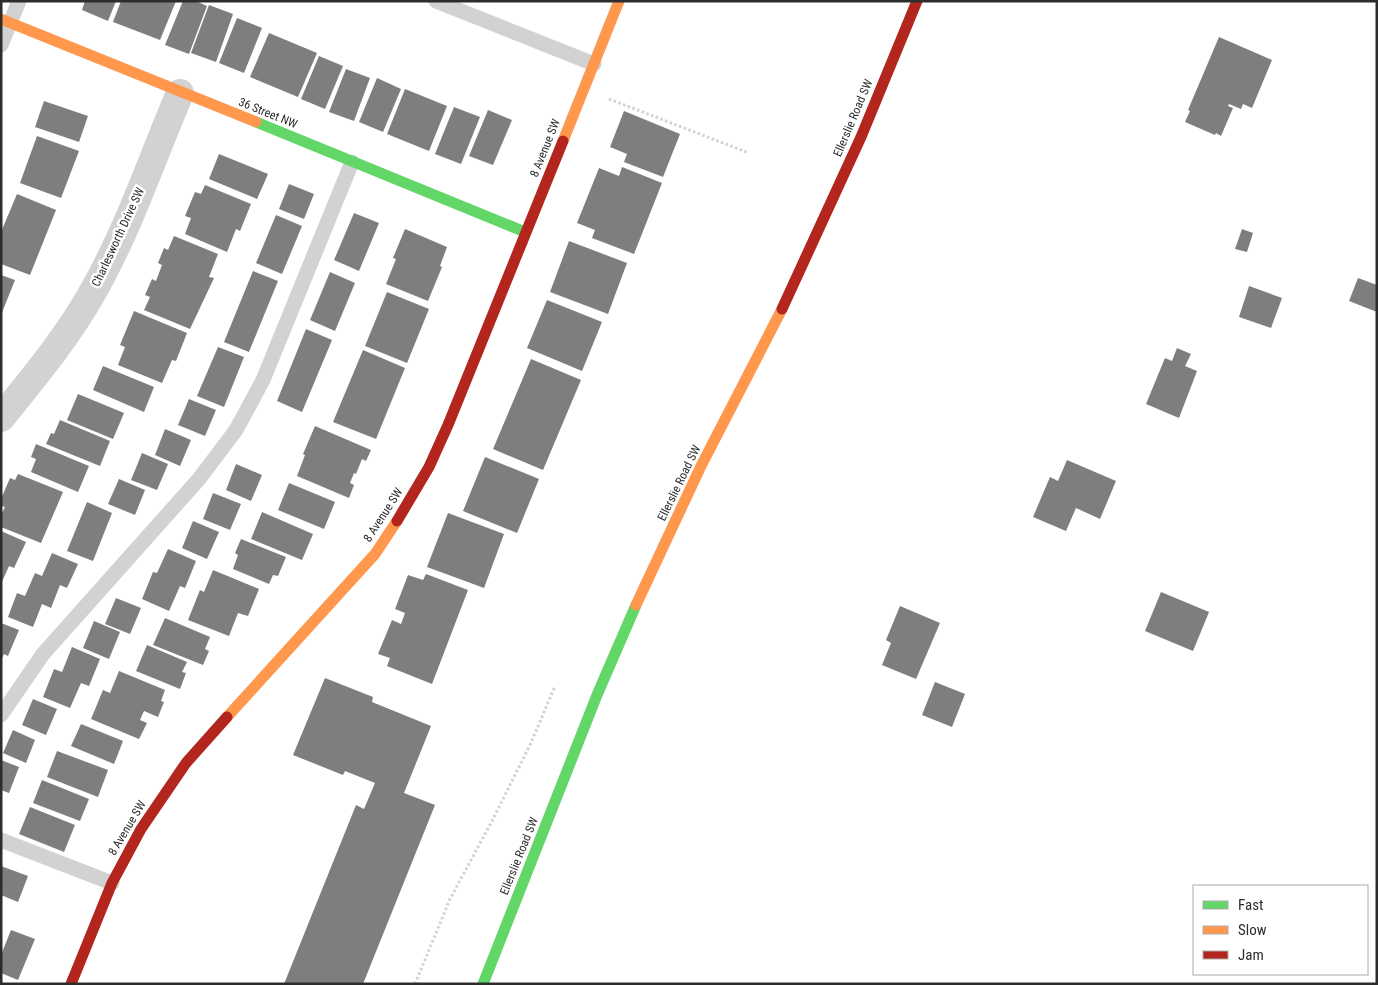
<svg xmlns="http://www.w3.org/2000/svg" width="1378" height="985" viewBox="0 0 1378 985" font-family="'Roboto Condensed',sans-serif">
<rect width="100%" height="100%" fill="#fff"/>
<g fill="#7e7e7e">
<path d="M85,1h31l-8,20 -26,-11z"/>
<path d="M121,1h55l-16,39 -47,-18z"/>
<path d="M183,1h13l11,5 -18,48 -24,-9z"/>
<path d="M209,5l24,9 -17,48 -25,-9z"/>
<path d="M237,18l25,10 -18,45 -25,-10z"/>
<path d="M269,33l48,20 -19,44 -48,-20z"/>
<path d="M1219,37l53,23 -20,48 -9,-4 -2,5 -12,-5 -1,2 5,2 -12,28 -5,-3 -1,2 -30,-13 5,-11 -2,-1z"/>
<path d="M319,56l24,10 -18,43 -24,-10z"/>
<path d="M346,69l24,9 -16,43 -25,-9z"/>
<path d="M377,78l24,11 -18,43 -24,-10z"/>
<path d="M405,89l42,17 -18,45 -42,-17z"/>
<path d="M44,101l44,15 -9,26 -44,-15z"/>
<path d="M454,107l26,10 -19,47 -26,-10z"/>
<path d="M488,110l24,10 -19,45 -24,-9z"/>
<path d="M624,111l56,23 -17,43 -39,-15 3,-8 -17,-7z"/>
<path d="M37,136l42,15 -18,47 -41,-15z"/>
<path d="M219,154l49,20 -11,25 -48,-20z"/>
<path d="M622,167l40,16 -28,71 -42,-16 3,-8 -18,-7 22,-55 20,8z"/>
<path d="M289,184l25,10 -10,25 -25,-10z"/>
<path d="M205,185l46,19 -11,27 -4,-2 -9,23 -42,-18 6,-16 -6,-2 10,-24 6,2z"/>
<path d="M17,194l39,16 -26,65 -29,-11v-32z"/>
<path d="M354,213l25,10 -20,48 -25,-11z"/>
<path d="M276,215l26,11 -20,48 -26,-11z"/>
<path d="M405,229l42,18 -7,19 2,1 -14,34 -42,-17 10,-25 -3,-1z"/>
<path d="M1242,229l11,4 -6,19 -12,-3z"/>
<path d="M174,236l44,18 -9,23 5,1 -24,51 -46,-19 6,-13 -5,-2 7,-16 4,2 6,-16 -4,-2 6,-15 4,2z"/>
<path d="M569,241l58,22 -19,51 -58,-22z"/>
<path d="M253,271l25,10 -29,71 -25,-10z"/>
<path d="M330,272l25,11 -20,48 -25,-11z"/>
<path d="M1,275l14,5 -14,35z"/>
<path d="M1358,278l19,7v27l-28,-11z"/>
<path d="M1249,286l33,12 -11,30 -32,-11z"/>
<path d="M387,292l42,17 -22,54 -42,-17z"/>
<path d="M547,300l55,22 -20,49 -55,-23z"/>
<path d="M134,311l53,22 -11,28 -4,-1 -10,23 -44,-18 7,-18 -5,-2z"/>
<path d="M306,329l26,11 -30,72 -25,-11z"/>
<path d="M218,347l26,10 -20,50 -27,-11z"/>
<path d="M1177,348l14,6 -6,12 12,5 -18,47 -33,-14 19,-46 7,3z"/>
<path d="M363,350l42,18 -29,71 -43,-17z"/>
<path d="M531,359l50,21 -38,90 -50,-21z"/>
<path d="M103,366l51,21 -10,25 -51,-22z"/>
<path d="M78,394l46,19 -11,26 -46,-19z"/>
<path d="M189,399l27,11 -11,26 -27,-11z"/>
<path d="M60,420l50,21 -10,25 -54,-22 5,-11 3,1z"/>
<path d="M315,426l56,24 -5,11 -4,-2 -6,15 -2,-1 -4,10 4,2 -5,13 -52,-22 8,-21 -2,-1z"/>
<path d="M165,429l26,11 -11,26 -25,-11z"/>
<path d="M36,444l53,22 -11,26 -47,-20 5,-13 -5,-2z"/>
<path d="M142,453l26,11 -11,26 -26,-10z"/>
<path d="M485,457l54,22 -22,54 -54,-22z"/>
<path d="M1067,460l49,21 -16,38 -24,-11 -10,23 -33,-14 17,-40 8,4z"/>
<path d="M236,464l26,11 -11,26 -25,-11z"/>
<path d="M18,474l45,18 -22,51 -40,-16v-12l4,-8 -4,-1v-7l9,-21 5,2z"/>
<path d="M119,479l26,11 -10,25 -27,-11z"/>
<path d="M289,483l46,19 -11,27 -46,-19z"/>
<path d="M213,493l28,11 -11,26 -27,-11z"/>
<path d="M87,502l25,11 -19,48 -26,-10z"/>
<path d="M262,512l51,22 -11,26 -51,-21z"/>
<path d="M448,513l56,21 -20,54 -57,-21z"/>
<path d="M193,521l26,11 -12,27 -25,-11z"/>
<path d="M1,531l25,11 -12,26 -5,-2 -8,18z"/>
<path d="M241,539l45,18 -8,19 -5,-1 -4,9 -36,-15 5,-14 -3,-2z"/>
<path d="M168,549l28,12 -11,27 -5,-2 -11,25 -27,-12 11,-27 4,1z"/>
<path d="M52,553l26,11 -11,24 -7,-3 -9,23 -9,-4 -9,23 -25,-10 9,-24 8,3 10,-23 7,3z"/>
<path d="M213,570l46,19 -11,27 -10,-3 -9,23 -41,-16 12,-30 4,2z"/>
<path d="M426,574l42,16 -36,94 -45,-18 3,-8 -12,-4 14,-34 9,4 4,-11 -10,-4 13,-34 15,5z"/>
<path d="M1161,592l48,20 -16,39 -48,-20z"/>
<path d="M116,598l25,10 -11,26 -25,-10z"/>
<path d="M900,606l40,17 -24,56 -34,-14 9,-22 -5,-3z"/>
<path d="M165,618l45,19 -5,12 4,2 -6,14 -50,-20z"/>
<path d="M94,621l26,11 -11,27 -26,-11z"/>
<path d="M1,623l18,7 -11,26 -4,-2 -3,6z"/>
<path d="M147,645l40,17 -5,10 4,1 -6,16 -44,-18z"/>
<path d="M72,647l28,12 -11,27 -8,-3 -11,25 -27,-11 11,-28 8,3z"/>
<path d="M119,671l46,19 -4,11 3,1 -6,15 -14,-6 -4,9 7,3 -8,16 -48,-20 12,-29 7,3z"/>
<path d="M325,678l48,19 -1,5 59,24 -27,67 31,12 -72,179h-79l72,-179 8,4 11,-26 -30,-12 -2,4 -50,-20z"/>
<path d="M935,682l30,12 -13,33 -30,-12z"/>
<path d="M33,699l24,10 -11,26 -24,-10z"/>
<path d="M81,724l42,17 -9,23 -43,-18z"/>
<path d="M13,730l22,10 -9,23 -23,-10z"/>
<path d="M57,751l51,19 -10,27 -51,-20z"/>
<path d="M1,760l18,7 -10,26 -8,-3z"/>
<path d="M42,780l47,19 -9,22 -47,-18z"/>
<path d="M30,807l45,18 -11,27 -45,-18z"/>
<path d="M1,866l27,10 -10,26 -17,-7z"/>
<path d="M11,930l24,9 -17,41 -17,-7v-18z"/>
</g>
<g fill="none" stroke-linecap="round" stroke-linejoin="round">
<g stroke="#d2d2d2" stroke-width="3" stroke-dasharray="2.5 2.5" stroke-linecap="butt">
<path d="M609,99l140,54"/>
<path d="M415,984l35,-85 42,-78 39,-78 24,-57"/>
</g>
<g stroke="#d2d2d2" stroke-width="15">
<path d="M436,1l158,63"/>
<path d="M1,45l18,-44"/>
<path d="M1,715l42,-61 156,-175 37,-49 27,-50 89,-218"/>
<path d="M1,840l111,43"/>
</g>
<path stroke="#d2d2d2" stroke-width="28" d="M1,418c32,-40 65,-79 90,-123 37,-64 60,-134 89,-202"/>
<g stroke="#63d668" stroke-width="11">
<path d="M256,122l269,110"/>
<path d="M483,984l114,-289 39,-90"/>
</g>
<g stroke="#ff974d" stroke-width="11">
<path d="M1,19l255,103"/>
<path d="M563,141l56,-140"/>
<path d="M636,605l65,-139 81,-157"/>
<path d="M227,717l148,-163 22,-33"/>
</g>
<g stroke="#b3261e" stroke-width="11">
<path d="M782,309l79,-172 56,-136"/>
<path d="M397,521l32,-54 19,-42 115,-284"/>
<path d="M71,984l41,-101 29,-54 45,-66 41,-46"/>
</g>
</g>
<g text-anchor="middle" stroke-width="5" stroke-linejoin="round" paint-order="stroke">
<g font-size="12" fill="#2d2d2d" stroke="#fff">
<text transform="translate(268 113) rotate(22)" y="4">36 Street NW</text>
<text transform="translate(853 118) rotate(-67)" y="4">Ellerslie Road SW</text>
<text transform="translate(545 148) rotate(-68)" y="4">8 Avenue SW</text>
<text transform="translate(118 237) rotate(-65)" y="4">Charlesworth Drive SW</text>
<text transform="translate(679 483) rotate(-64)" y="4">Ellerslie Road SW</text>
<text transform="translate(383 515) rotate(-57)" y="4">8 Avenue SW</text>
<text transform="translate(127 828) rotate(-59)" y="4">8 Avenue SW</text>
<text transform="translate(519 856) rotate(-68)" y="4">Ellerslie Road SW</text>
</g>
</g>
<rect width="1378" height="985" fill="none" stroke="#2d2d2d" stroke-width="5"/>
<rect x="1193" y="885" width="175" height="90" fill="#ffffff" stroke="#ababab"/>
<rect x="1203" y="901" width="25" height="8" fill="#63d668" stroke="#ababab"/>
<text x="1238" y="910" font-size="15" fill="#2d2d2d">Fast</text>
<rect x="1203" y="926" width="25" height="8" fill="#ff974d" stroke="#ababab"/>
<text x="1238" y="935" font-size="15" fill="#2d2d2d">Slow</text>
<rect x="1203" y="951" width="25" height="8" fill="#b3261e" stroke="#ababab"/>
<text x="1238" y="960" font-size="15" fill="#2d2d2d">Jam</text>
</svg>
